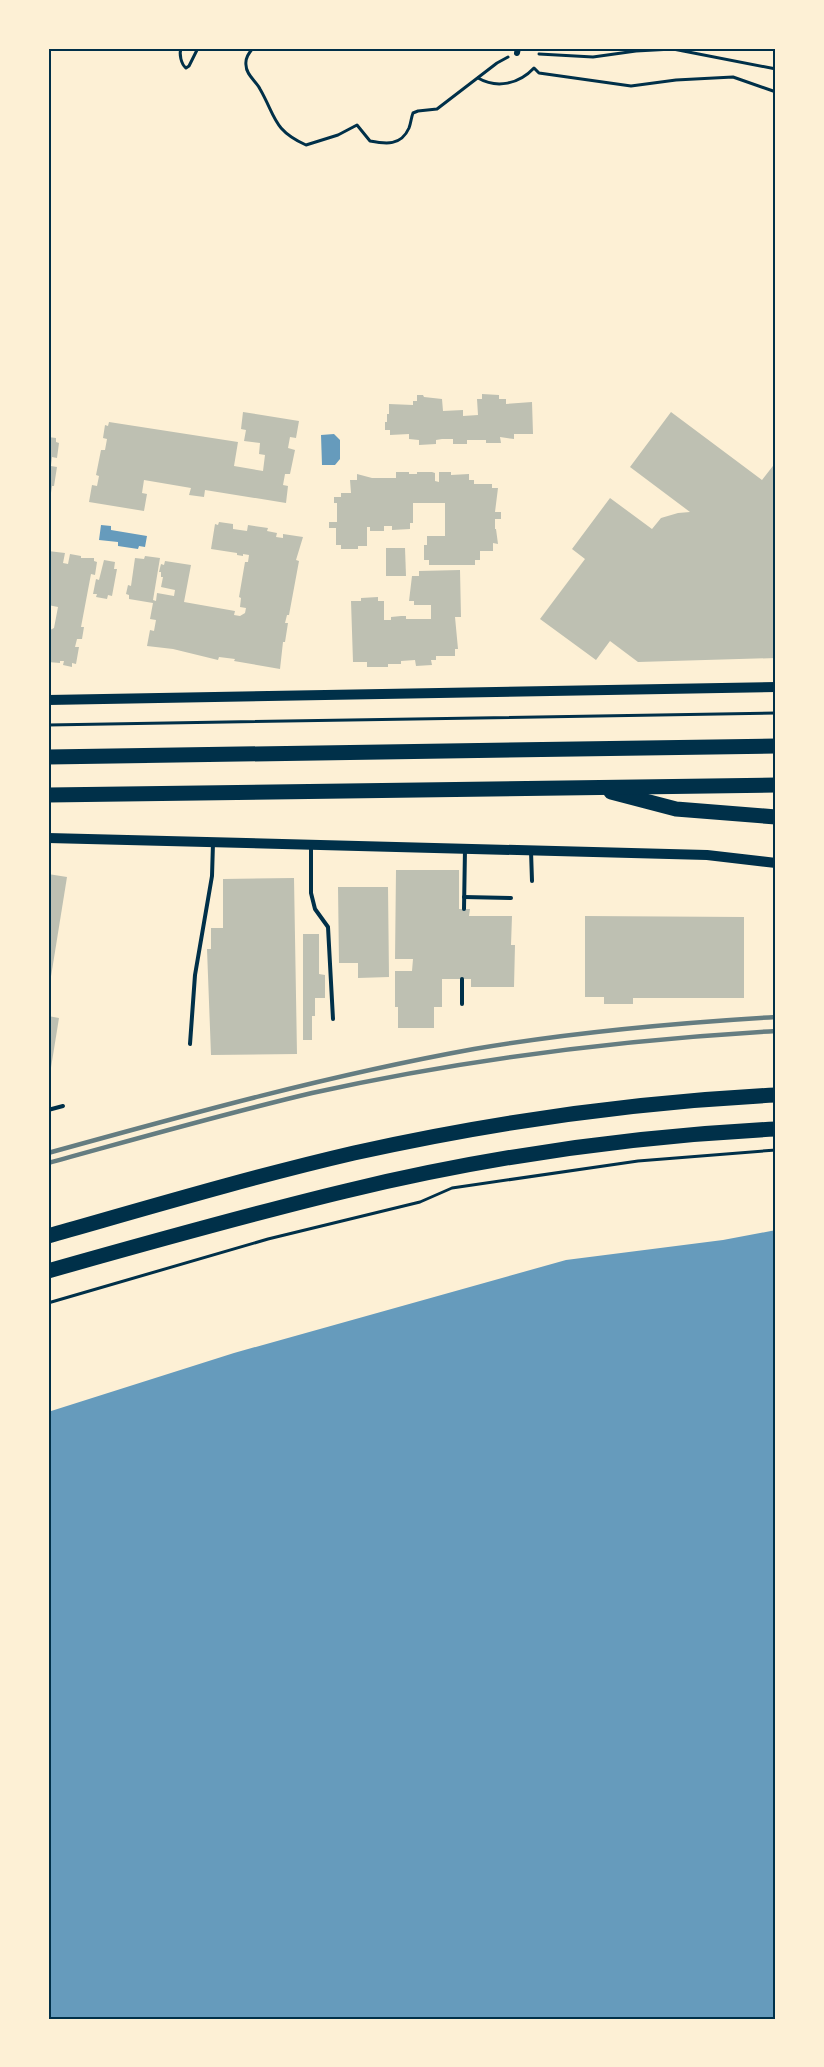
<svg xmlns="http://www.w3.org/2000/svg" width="824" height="2067" viewBox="0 0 824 2067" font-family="'Roboto Condensed',sans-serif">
<rect width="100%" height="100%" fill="#fdf0d5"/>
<g fill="#669bbc">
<path d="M334,434l6,6v19l-5,6h-13l-1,-30z"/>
<path d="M101,525l10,1v4l36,6 -2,11 -6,-1 -1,3 -20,-3v-4l-19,-2z"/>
<path d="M776,1230v789h-728v-607l186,-59 332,-93 157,-20z"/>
</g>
<g fill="#bec0b2">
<path d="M482,394l17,1v4h7v5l26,-2 1,32h-19v5l-14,-2 1,6h-15v-3h-19v4h-14v-5h-11l-6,1v4l-17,1v-5l-10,-1v-5l-19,1v-5h-5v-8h2v-8h2v-10l24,1v-4h4v-6h6l1,2 18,2 1,12 20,-1v6l15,-1 -1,-16h5z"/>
<path d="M243,412l56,9 -3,17 -6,-1 -2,11 7,2 -5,24h-5l-2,11 5,1 -2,17 -81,-13 -1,7 -15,-2 2,-7 -47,-8 -2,13 5,1 -3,17 -55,-9 3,-17 5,1 2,-10 -3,-1 5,-25h4l2,-11 -4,-1 2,-13 3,1 1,-4 129,20 -4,24 29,5 2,-16 -6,-1 1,-11 -16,-2 2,-11 -5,-1z"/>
<path d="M671,412l91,68 14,-18v196l-138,4 -28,-21 -14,19 -56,-41 45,-60 -13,-10 38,-51 42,31 9,-11 17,-5 12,-1 -60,-45z"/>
<path d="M48,437l8,1v4l3,1 -2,15 -5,-1 -1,9 6,1 -3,19h-2l-1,7h-3z"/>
<path d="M396,472h13v2h8v-2h15l3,1v8l4,1v-10h12v3l18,-1v6h5v4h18v4h6l-3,24h6v7h-6v10h1l2,15 -5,-1v8h-13v9h-5v5h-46v-5h-5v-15h3v-9h18v-33h-32v20h-3v6l-18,1v-4h-8v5h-14v-4h-3v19h-9v3h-17v-4h-5v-17h-7v-6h8v-19h-3v-6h7v-4h10l-1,-13h7v-6l15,4h24z"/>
<path d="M219,522l14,2v5l14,2 1,-6 20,3 -1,3 10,2 -1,4 7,1v-4l20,3 -7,23 3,1 -10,54h-2l-2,8h3l-3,19h-2l-3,27 -46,-8 1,-2 -16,-2 -1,3 -45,-11 -26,-3 3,-16 4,1 2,-11 -6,-1 3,-16 -24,-4v-4l-3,-1 2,-9 3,1 4,-28 9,1 1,-3 15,2 -7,42 3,1 1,-8 17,3 1,-6 -14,-3 2,-10h-2v-5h-2l2,-8 3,1 1,-4 26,4 -7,37 51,9 -1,4 6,1 5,-3 1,-5 -6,-1 1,-9 -2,-1 6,-35h3l1,-7 -6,-1v2l-6,-1v-2l-26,-4 4,-25 3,1z"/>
<path d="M386,548h19l1,28h-20z"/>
<path d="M48,551l17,2 -2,10 5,1 2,-10 11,2v2h13v3l3,1 -2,13 -4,-1 -10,53h3l-2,12h-5l-2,8h4l-3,17 -4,-1v4l-9,-2 1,-4h-4v2l-12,-1v-31l6,-3 4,-21 -10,-2z"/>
<path d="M104,560l11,2 -1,7h3l-5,27 -4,-1 -1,4 -11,-2 1,-3h-4l3,-15 3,1z"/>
<path d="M460,570l1,47h-6l3,32h-3v7h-19v4h-5l1,5 -16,1 -1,-6 -14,1v3h-13v3h-21v-5h-14l-2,-61h10v-3l17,-1v4h6v19h7v-3l10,-1h5v3h25v-14h-17v-4h-5l3,-25h7v-5z"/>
<path d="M396,870h63v39h11l-1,7h43l-1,29h4l-1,42h-43v-8h-29v28h-8v21h-36v-21h-3v-36h17l1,-12h-18z"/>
<path d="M48,874l19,3 -18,112h-1z"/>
<path d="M294,878l3,176 -86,1 -4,-106h4v-21h12v-49z"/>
<path d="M338,887h50l1,90 -31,1v-15h-19z"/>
<path d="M585,916l159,1v81h-111v6h-29v-7h-19z"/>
<path d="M303,934h16v40l6,1v23h-10v18h-3v24h-9z"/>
<path d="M48,1016l11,2 -10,62h-1z"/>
</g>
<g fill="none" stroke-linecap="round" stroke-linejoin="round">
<g stroke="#003049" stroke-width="3">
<path d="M181,48c-2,6 0,16 5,20l3,-2 9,-18"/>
<path d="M253,48c-4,5 -8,10 -7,17 0,10 10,16 14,24 16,28 13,41 46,56l32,-10 19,-10 13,16c16,3 31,5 39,-13 2,-5 2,-10 4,-15l5,-2 19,-2 60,-46 11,-6"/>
<path d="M539,54l54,3 43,-6 37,-2 103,20"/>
<path d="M478,78c19,11 41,6 56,-10l5,5 92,13 45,-6 57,-3 43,15"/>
<path d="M48,725l728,-12"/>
<path d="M48,1303l220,-64 152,-37 32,-14 186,-27 138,-11"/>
</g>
<g stroke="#003049" stroke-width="4">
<path d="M311,846v47l4,16 13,18 5,92"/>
<path d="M531,851l1,30"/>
<path d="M464,897l47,1"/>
<path d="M464,909l1,-60"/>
<path d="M462,1004v-25"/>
<path d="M190,1044l5,-69 17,-99 1,-33"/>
<path d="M48,1110l15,-4"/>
</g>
<path stroke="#003049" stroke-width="6" d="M517,53l1,-5"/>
<g stroke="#003049" stroke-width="10">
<path d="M48,700l728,-13"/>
<path d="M48,838l659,17 69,8"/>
</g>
<g stroke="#003049" stroke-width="15">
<path d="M48,757l728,-11"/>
<path d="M611,792l65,17 100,8"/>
<path d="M48,795l728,-10"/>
<path d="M48,1236c102,-29 203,-59 306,-83 139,-31 280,-51 422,-58"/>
<path d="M48,1271c99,-28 198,-56 298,-80 140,-34 286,-55 430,-62"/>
</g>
<g stroke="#657d81" stroke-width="4.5">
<path d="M48,1153c141,-39 282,-78 426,-104 100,-17 201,-26 302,-32"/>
<path d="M48,1163c88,-24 175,-49 264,-70 153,-34 308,-53 464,-62"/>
</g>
</g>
<rect width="824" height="2067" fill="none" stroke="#fdf0d5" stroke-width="99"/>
<rect x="50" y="50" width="724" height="1968" fill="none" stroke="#003049" stroke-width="2"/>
</svg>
